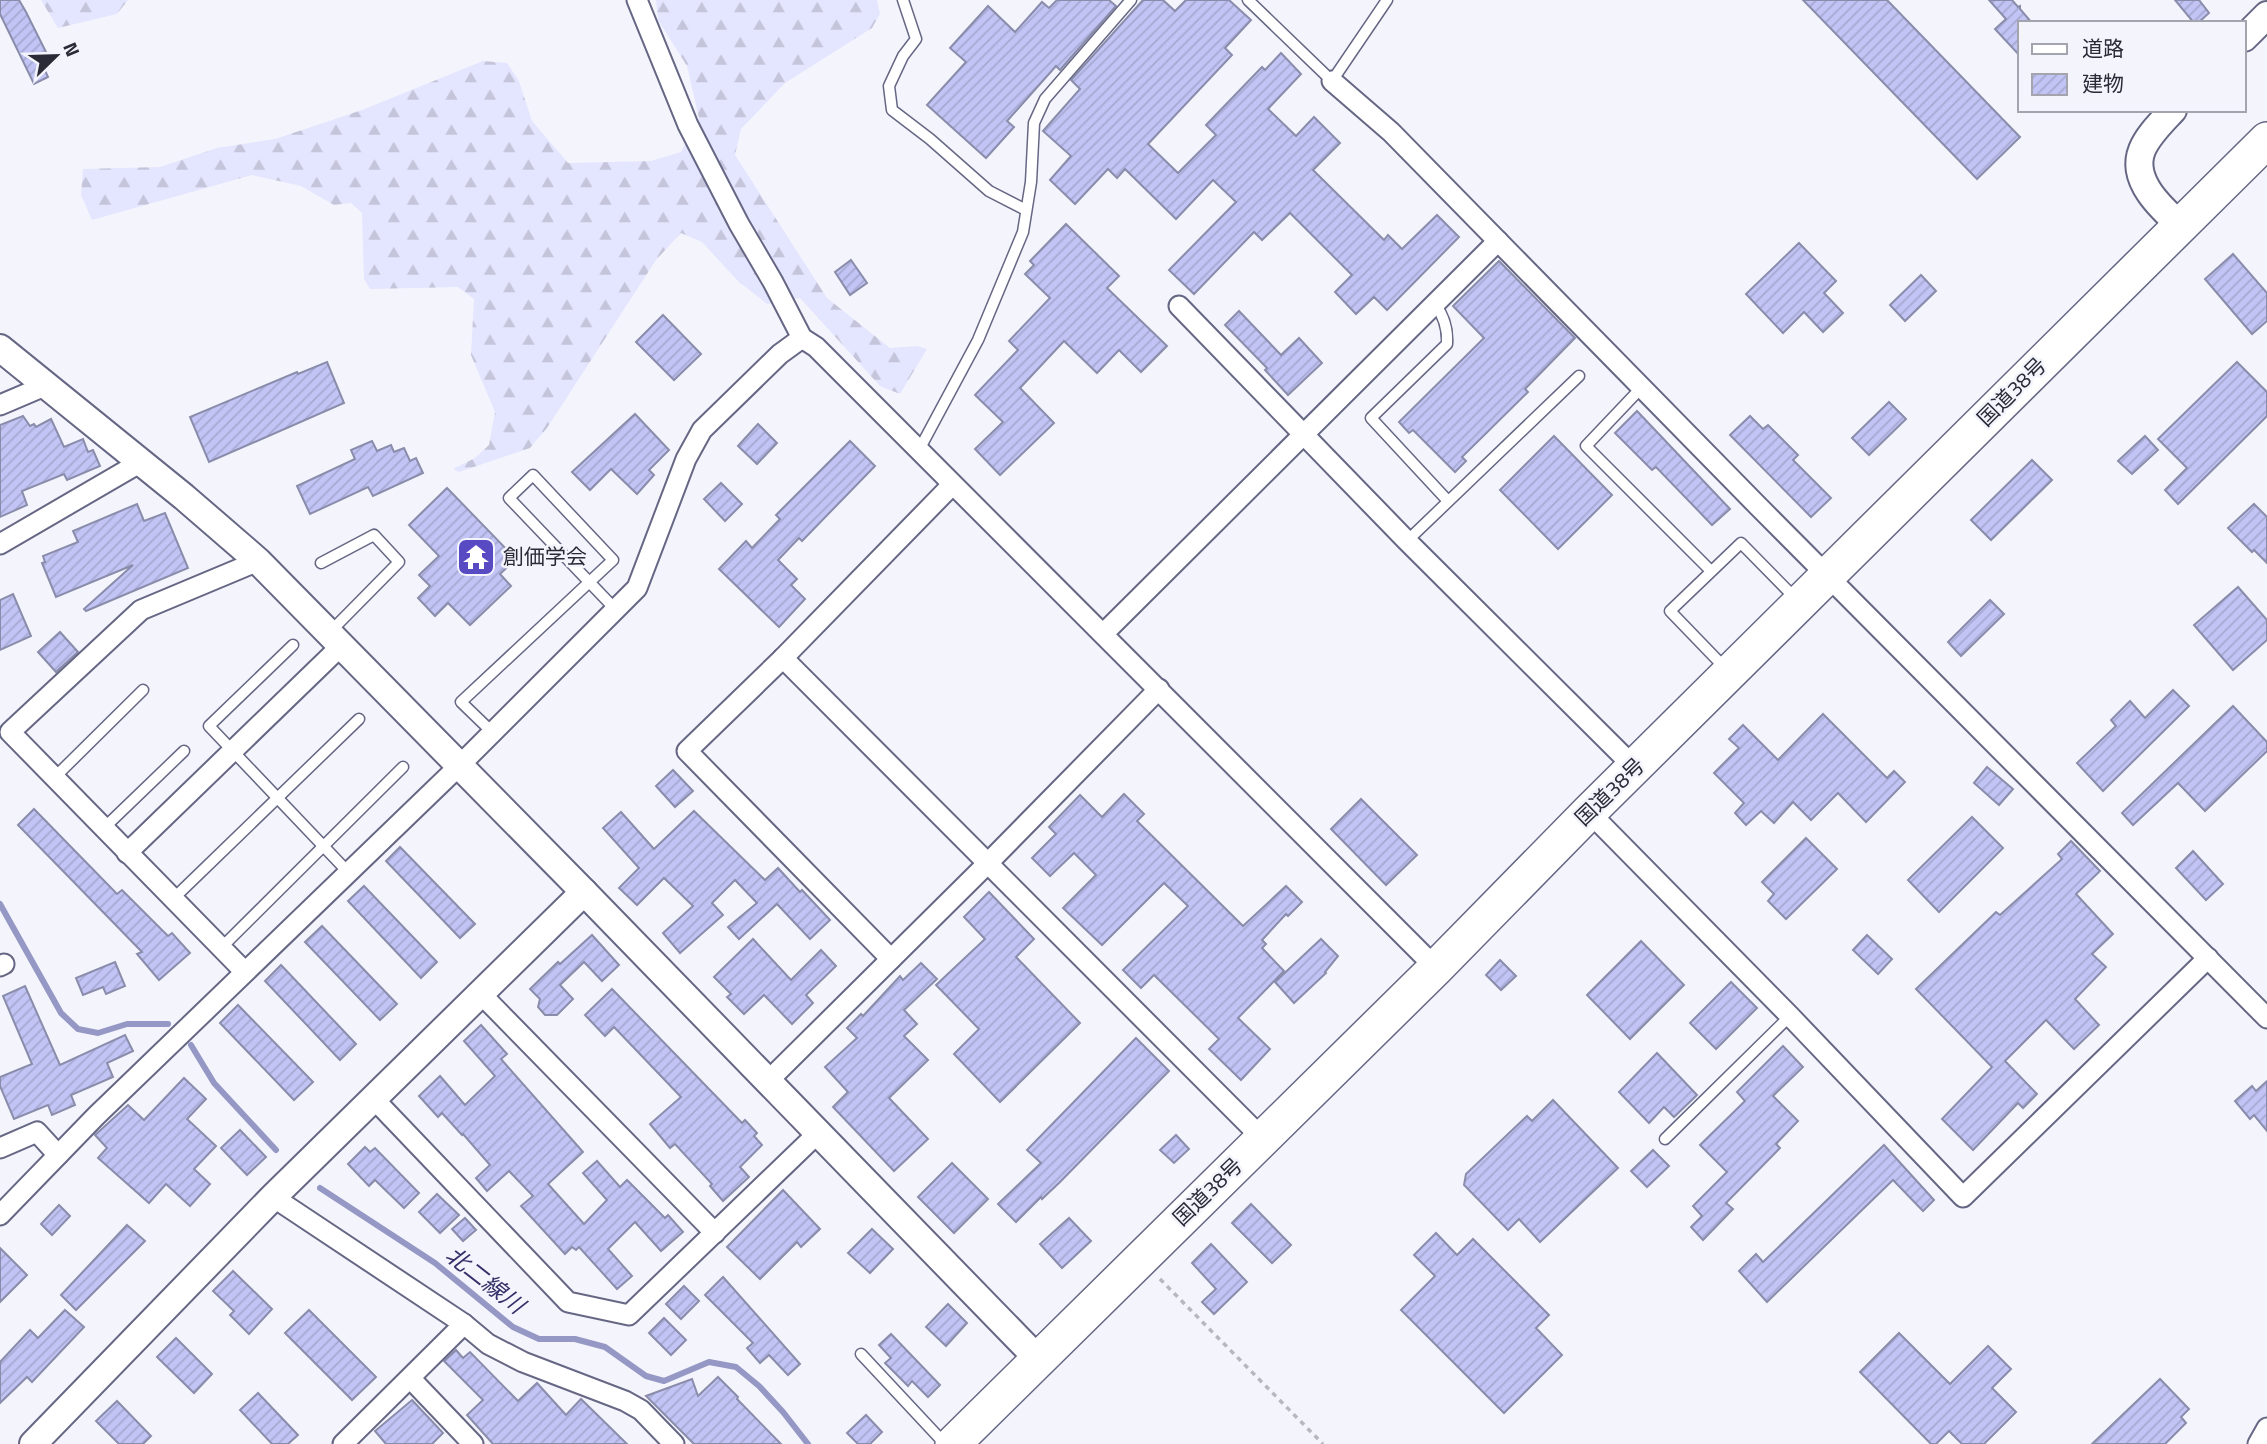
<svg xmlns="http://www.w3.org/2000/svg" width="2267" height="1444" viewBox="0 0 2267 1444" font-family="'Titillium Web','Noto Sans JP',sans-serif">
<defs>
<pattern id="forest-firs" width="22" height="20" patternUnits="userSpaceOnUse" patternTransform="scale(1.75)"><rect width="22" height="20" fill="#e4e5fe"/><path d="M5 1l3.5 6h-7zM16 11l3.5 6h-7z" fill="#c4c5da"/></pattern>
<pattern id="building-hatch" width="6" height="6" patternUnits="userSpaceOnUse" patternTransform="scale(1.75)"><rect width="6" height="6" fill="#c1c4f4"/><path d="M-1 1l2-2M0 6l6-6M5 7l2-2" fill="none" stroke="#a6a9d2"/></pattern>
</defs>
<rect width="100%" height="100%" fill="#f4f5fc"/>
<g fill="url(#forest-firs)">
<path d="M41,0h87l-11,14 -59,14z"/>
<path d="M656,0h221l3,14 -8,14 -87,55 -44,46 -6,26 92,143 63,50 27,-2 10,3 -27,45 -20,-8 -80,-88 -33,6 -29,-23 -36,-39 -21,-9 -25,27 -109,168 -17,20 -71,24 -6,-3 22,-11 14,-13 6,-33 -24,-57 3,-56 -16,-12 -88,2 -6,-10 -2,-66 -11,-10 -17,2 -33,-19 -49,-11 -160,45 -11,-25 2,-26 77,-2 57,-19 58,-9 87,-29 121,-49 24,2 12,18 13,40 36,42 83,-2 30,-9 18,-34 -12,-52 -29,-46z"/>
</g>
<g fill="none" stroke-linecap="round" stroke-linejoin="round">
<g stroke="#9597c5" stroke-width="6">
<path d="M0,904l61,109 17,16 20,4 29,-9h41"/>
<path d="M191,1045l23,38 62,67"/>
<path d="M320,1188l115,75 78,64 26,12h36l30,8 41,29 18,5 45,-19 27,5 23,19 24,26 25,32"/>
</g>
</g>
<g fill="url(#building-hatch)" stroke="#8a8cab" stroke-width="2">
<path d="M0,0h19l7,12 25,50 -8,4 5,11 -14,7 -34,-70z"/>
<path d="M1057,0h52l7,6 -56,64 -4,-4 -49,55 7,6 -28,31 -59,-53 39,-43 -16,-14 38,-42 27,26 27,-30 7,6z"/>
<path d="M1143,0h20l12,11 11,-11h43l22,20 -26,28 7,7 -84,89 30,29 38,-38 -10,-10 56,-58 3,3 16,-17 20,21 -33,35 28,27 18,-19 26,26 -27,27 71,70 4,-5 14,14 35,-34 22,22 -72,73 -13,-13 -18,17 -21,-22 17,-17 -62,-62 -28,27 -8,-8 -60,62 -25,-24 67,-68 -23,-22 -37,39 -51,-50 -8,9 -9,-9 -33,35 -25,-24 21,-24 -28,-25 37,-42 -9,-9z"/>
<path d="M1803,0h84l133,137 -43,42z"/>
<path d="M1989,0h23l6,7 2,-1v3l12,14h-12v33l-25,-27 11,-10z"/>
<path d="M2175,0h24l10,13 -11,10h-4z"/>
<path d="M1066,224l53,52 -12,12 60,58 -26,26 -22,-22 -22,23 -33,-32 -44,47 34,35 -54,52 -25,-26 28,-27 -28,-27 43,-45 -9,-9 41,-43 -25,-24 9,-9 -4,-4z"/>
<path d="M1799,243l37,38 -12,12 19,20 -20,19 -19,-20 -21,21 -37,-39z"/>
<path d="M2233,254l34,39v28l-15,13 -47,-55z"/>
<path d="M851,260l16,23 -17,12 -15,-23z"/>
<path d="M1499,261l76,77 -50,51 3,3 -66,65 4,4 -11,11 -42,-42 -4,3 -10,-11 85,-84 -31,-32z"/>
<path d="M1921,275l15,16 -31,30 -15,-16z"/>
<path d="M1239,311l42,44 18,-17 23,25 -34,32 -23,-25 2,-2 -42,-43z"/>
<path d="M663,315l38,39 -27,26 -38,-38z"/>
<path d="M327,362l17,41 -135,59 -19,-45 107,-45 1,2z"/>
<path d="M2237,362l30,30v24l-89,88 -13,-14 22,-22 -29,-29z"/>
<path d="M1889,402l17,17 -37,36 -17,-17z"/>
<path d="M1637,411l93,98 -18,16 -56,-58 -4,3 -37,-37z"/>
<path d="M635,414l34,36 -20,20 5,5 -17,19 -26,-25 -21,21 -18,-18z"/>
<path d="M23,416l7,10 4,-2 2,3 15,-8 13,28 19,-8 5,13 5,-2 7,16 -33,14 -3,-6 -42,17 5,14 -27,12v-92z"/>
<path d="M1750,416l13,13 5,-4 30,30 -5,5 38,38 -20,19 -81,-82z"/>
<path d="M758,424l19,19 -20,21 -19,-18z"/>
<path d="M1554,436l58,59 -54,54 -58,-59z"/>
<path d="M2145,436l13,14 -26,24 -14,-13z"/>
<path d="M372,441l5,10 14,-6 3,7 10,-4 6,13 6,-3 7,15 -50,23 -5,-9 -58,27 -13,-28 58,-27 -4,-9z"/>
<path d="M850,441l25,25 -73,75 -3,-3 -21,22 19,19 -6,6 14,14 -26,28 -60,-58 27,-28 6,7 28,-29 -4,-4z"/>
<path d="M2032,460l20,20 -61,60 -20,-20z"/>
<path d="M721,483l21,21 -17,17 -21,-22z"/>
<path d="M447,488l69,71 -16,15 11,12 -41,39 -22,-22 -13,13 -17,-18 12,-12 -11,-11 20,-19 -30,-31z"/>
<path d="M137,504l7,17 21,-8 23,55 -102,43 -2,-2 49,-44 -77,32 -14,-34 3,-1 -2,-6 35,-14 -5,-11z"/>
<path d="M2254,504l13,13v46l-13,-13 -2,2 -24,-24z"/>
<path d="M2238,587l29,33v20l-34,30 -39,-45z"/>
<path d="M13,594l18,42 -31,14v-50z"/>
<path d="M1990,600l14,14 -43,42 -13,-14z"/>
<path d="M60,632l18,20 -22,20 -18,-20z"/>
<path d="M2173,690l16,16 -86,85 -26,-28 39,-37 -5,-6 19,-19 15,17z"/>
<path d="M2233,706l34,36v9l-62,60 -27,-28 -45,42 -11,-12z"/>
<path d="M1823,714l64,64 7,-7 11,11 -39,40 -28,-29 -27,27 -18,-18 -19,21 -13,-12 -15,14 -11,-12 9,-10 -30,-30 25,-25 -10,-9 14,-14 35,35z"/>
<path d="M1987,767l26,22 -14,16 -25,-22z"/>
<path d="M673,770l20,21 -18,16 -19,-21z"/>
<path d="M1124,794l20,20 -7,7 106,105 43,-40 16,16 -14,14 -2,-2 -24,26 4,4 -4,4 22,23 -46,47 32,31 -29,31 -32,-31 10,-10 -65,-64 -13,13 -18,-18 65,-64 -24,-23 -62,62 -39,-37 33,-33 -22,-22 -24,23 -18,-18 24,-24 -7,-7 31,-32 22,22z"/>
<path d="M1361,799l56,56 -31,30 -55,-56z"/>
<path d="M34,809l83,85 5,-4 46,46 4,-3 18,20 -31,27 -22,-26 5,-2 -124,-127z"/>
<path d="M694,811l71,69 13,-12 22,24 2,-2 28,30 -20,19 -33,-35 -38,35 -11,-12 29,-24 -22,-23 -23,23 11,12 -43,38 -17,-20 30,-27 -29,-28 -27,27 -18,-17 20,-20 -36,-40 18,-16 33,37z"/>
<path d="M1972,817l31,31 -64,64 -31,-32z"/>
<path d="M1806,838l31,31 -51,50 -18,-18 6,-7 -12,-12z"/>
<path d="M2071,841l29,30 -24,23 37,40 -21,20 14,13 -31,32 24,26 -25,24 -28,-29 -41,41 32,33 -14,14 -5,-5 -45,47 -31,-31 50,-52 -76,-78 80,-77 4,3 62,-56 -4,-5z"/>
<path d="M400,847l75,77 -15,14 -74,-77z"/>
<path d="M2193,851l30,33 -17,16 -30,-32z"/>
<path d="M364,886l73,76 -16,16 -73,-77z"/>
<path d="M989,892l45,47 -18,18 64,66 -80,79 -46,-48 25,-25 -43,-44 49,-46 -21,-22z"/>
<path d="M322,926l75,78 -17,16 -75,-78z"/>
<path d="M592,935l27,30 -17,16 -18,-19 -24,23 13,14 -16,16h-12l-7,-8 2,-8 -10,-10 28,-27 2,2z"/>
<path d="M1867,935l25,24 -14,15 -25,-24z"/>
<path d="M753,939l38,41 30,-30 15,16 -30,29 7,8 -21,21 -28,-29 -20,19 -17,-17 4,-3 -17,-17z"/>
<path d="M1321,939l17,17 -13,16 1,1 -32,30 -19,-21z"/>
<path d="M1641,941l43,44 -54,54 -43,-44z"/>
<path d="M1500,960l16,16 -15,14 -15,-15z"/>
<path d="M115,962l10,24 -19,8 -3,-7 -20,8 -7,-17z"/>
<path d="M921,963l16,16 -33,31 13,14 -13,12 24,24 -39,38 39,41 -34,32 -61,-64 15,-15 -23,-25 32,-29 -10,-10 14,-14 2,2 37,-40 3,4z"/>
<path d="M281,965l75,79 -16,16 -75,-79z"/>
<path d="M1731,982l26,26 -41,41 -26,-26z"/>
<path d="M25,986l35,79 65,-30 8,16 -26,12 6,14 -42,18 4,10 -23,10 -4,-10 -34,14 -14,-33v-9l32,-13 -29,-68z"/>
<path d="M612,989l130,134 3,-3 12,13 -3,3 8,9 -22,22 9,10 -26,24 -13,-15 2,-2 -37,-40 -5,4 -20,-24 31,-27 -67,-70 -9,9 -20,-21z"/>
<path d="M238,1005l75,77 -19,18 -74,-77z"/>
<path d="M481,1025l26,29 -6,5 82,93 -35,32 36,40 23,-24 -24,-27 14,-12 23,26 7,-7 38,38 3,-3 15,17 -22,19 -26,-29 -27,27 24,27 -15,13 -38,-42 -3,3 -4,-3 -7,7 -44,-48 12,-10 -24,-25 -22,20 -11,-13 14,-13 -27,-31 -1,1 -20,-22 -4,4 -19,-21 21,-20 25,29 30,-29 -31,-35z"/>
<path d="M1136,1038l33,33 -109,111 -18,17 -1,-2 -25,25 -18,-18 43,-41 -14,-13z"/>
<path d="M1783,1046l20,21 -30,29 25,25 -22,23 4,4 -54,55 7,6 -30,31 -12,-13 11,-11 -9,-10 34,-34 -27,-27 45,-44 -8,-9z"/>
<path d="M1657,1053l40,42 -23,22 -10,-10 -15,16 -30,-31z"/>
<path d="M184,1078l22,21 -19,20 29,27 -22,23 16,15 -20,22 -24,-22 -17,19 -51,-45 9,-10 -12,-13 33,-30 16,15z"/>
<path d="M2267,1081v50l-13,-16 -4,4 -15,-18 17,-15 4,5z"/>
<path d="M1553,1100l65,68 -78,74 -21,-23 -11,11 -44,-45 2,-11 61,-58 5,5z"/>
<path d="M240,1130l26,27 -19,18 -26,-27z"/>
<path d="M1176,1135l13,14 -15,14 -14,-13z"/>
<path d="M1884,1145l50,55 -11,11 -30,-31 -126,122 -28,-31 17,-17 7,8z"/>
<path d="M365,1147l5,5 5,-4 44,45 -15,15 -29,-28 -6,6 -21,-22z"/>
<path d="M1653,1150l16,16 -22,21 -16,-16z"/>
<path d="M952,1163l36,36 -34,34 -36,-36z"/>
<path d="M783,1190l37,39 -19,18 -4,-5 -37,37 -33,-32z"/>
<path d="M437,1194l22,21 -19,18 -21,-21z"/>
<path d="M1251,1204l40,41 -19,18 -40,-40z"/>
<path d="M59,1205l11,11 -18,19 -11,-11z"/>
<path d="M465,1218l11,12 -13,11 -11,-12z"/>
<path d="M1069,1218l22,23 -29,27 -22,-24z"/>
<path d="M127,1225l18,16 -69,69 -15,-15z"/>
<path d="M872,1229l21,20 -23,24 -22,-20z"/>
<path d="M1436,1233l21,22 16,-16 76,76 -13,13 26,27 -58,58 -103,-103 34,-34 -21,-21z"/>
<path d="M1211,1244l36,38 -33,32 -12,-12 14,-13 -24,-26z"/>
<path d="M0,1248l27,27 -27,27z"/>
<path d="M233,1271l39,38 -23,25 -19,-19 4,-4 -21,-20z"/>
<path d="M723,1277l77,87 -12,11 -19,-20 -9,8 -13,-15 6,-5 -48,-48z"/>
<path d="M684,1286l15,15 -18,18 -15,-15z"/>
<path d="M948,1304l19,19 -21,23 -20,-19z"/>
<path d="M65,1310l19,17 -52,55 -5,-5 -27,26v-41l30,-32 8,8z"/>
<path d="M309,1310l67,67 -24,23 -67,-67z"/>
<path d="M664,1318l22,22 -15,15 -22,-22z"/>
<path d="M1899,1333l51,51 38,-38 23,23 -19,19 24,24 -32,32h-22l-13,-13 -13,13h-5l-71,-72z"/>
<path d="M891,1334l49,51 -12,12 -16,-16 -4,5 -23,-23 6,-5 -12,-13z"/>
<path d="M176,1338l36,36 -18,19 -37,-36z"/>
<path d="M456,1350l7,8 7,-6 48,49 19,-18 29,32 15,-16 46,45h-134l-26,-29 16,-15 -39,-39z"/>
<path d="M718,1377l20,20 -1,2 44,45h-87l-48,-48 46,-17 6,17z"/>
<path d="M2160,1379l29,30 -8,8 5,6 -21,21h-73z"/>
<path d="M258,1393l40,42 -10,9h-16l-32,-34z"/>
<path d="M412,1400l31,33 -11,11h-46l-11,-13z"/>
<path d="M117,1401l34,35 -8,8h-24l-23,-23z"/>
<path d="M866,1415l16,17 -12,12h-12l-11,-11z"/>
</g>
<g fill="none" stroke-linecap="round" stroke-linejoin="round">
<defs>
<g id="lane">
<path d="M903,0l13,39 -13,17 -14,30 3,24 38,29 59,52 37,19"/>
<path d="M1248,0l84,81 55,-81"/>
<path d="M1435,304c9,12 13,24 12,40l-76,74 77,83"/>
<path d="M1642,387l-56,59 125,125"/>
<path d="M919,450l59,-110 45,-108 8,-50 3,-59 11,-24 86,-99"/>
<path d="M1407,541l172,-165"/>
<path d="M321,563l53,-28 25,27 -70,71"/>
<path d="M293,645l-84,81 139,146"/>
<path d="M1725,668l-55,-57 71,-68 54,55"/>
<path d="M491,731l-30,-29 152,-142 -80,-85 -24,23 107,112"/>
<path d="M54,778l89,-88"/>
<path d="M104,828l80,-77"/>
<path d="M173,899l186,-180"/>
<path d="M221,948l182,-181"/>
<path d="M1665,1139l125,-123"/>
<path d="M861,1354l84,90"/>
</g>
<g id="street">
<path d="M637,0l51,125 51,99 34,58 29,56 14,9 620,621"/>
<path d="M1332,81l59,51 367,374 509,512"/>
<path d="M1179,306l228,235 228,227"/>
<path d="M0,405l47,-20"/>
<path d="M0,544l141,-82"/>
<path d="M1103,634l395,-393"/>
<path d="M783,658l479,480"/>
<path d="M1589,812l201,204 173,181 245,-239"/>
<path d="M127,853l214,-207"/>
<path d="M891,959l-204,-208 96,-93 169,-173"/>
<path d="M0,966l4,-2"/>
<path d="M245,972l-235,-240 131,-122 117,-49"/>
<path d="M481,994l234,239"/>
<path d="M768,1081l220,-218 171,-174"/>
<path d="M374,1099l194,203 61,13 189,-182"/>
<path d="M0,1148l37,-16 21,23"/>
<path d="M273,1197l191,127 24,20 35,18 102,39 16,9 33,34"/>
<path d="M0,1215l96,-99 363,-350 178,-178 49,-129 16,-29 78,-76 22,-16"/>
<path d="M410,1378l63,66"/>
<path d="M343,1444l121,-120"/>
<path d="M2258,1444l9,-16"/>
</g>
<g id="secondary">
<path d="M2244,38l23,-23"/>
<path d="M2173,110c-11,12 -25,25 -31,40 -12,30 19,58 39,76"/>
<path d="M0,348l184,149 74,64 326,331 454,467"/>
<path d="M33,1444l240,-247 311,-305"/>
</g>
<path id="highway" d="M953,1444l483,-476 153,-156 678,-672"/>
</defs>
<use href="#lane" stroke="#666784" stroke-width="13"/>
<use href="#street" stroke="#666784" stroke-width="23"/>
<use href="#secondary" stroke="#666784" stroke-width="30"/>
<use href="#highway" stroke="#666784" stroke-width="38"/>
<path stroke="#b6b7bf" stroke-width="3.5" stroke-dasharray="5 5" stroke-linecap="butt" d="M1160,1279l163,165"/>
<use href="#lane" stroke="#fff" stroke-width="10"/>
<use href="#street" stroke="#fff" stroke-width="19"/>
<use href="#secondary" stroke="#fff" stroke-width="26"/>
<use href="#highway" stroke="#fff" stroke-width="35"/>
</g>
<defs>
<symbol id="temple-square" viewBox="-11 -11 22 22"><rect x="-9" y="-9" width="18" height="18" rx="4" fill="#584ac2" stroke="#f4f5fc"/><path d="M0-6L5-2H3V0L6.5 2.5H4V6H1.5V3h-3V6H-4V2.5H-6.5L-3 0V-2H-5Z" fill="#fff"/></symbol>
</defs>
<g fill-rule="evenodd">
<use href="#temple-square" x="454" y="535" width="44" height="44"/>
</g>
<g text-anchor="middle" stroke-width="5" stroke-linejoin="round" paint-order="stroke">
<g font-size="21" fill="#2b2b38" stroke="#f4f5fc">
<text transform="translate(2012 392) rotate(-45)" y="7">国道38号</text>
<text transform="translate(1610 792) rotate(-44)" y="7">国道38号</text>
<text transform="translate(1208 1192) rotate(-44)" y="7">国道38号</text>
</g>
<g font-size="21" fill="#2b2b38" stroke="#f4f5fc" text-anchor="start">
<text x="503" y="564">創価学会</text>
</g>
<g font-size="23" font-style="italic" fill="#332f68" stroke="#f4f5fc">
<text transform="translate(485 1280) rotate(38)" y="8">北二線川</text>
</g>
</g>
<rect x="2018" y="21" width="228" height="91" fill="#f4f5fc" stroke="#a4a4ae" stroke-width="2"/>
<rect x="2032" y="44" width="35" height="10" fill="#ffffff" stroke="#a4a4ae" stroke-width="2"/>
<text x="2082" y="56" font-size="21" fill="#2b2b38">道路</text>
<rect x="2032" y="74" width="35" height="21" fill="url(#building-hatch)" stroke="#a4a4ae" stroke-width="2"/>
<text x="2082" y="91" font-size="21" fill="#2b2b38">建物</text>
<g transform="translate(56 56) rotate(67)" stroke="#f4f5fc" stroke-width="5" paint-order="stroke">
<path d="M0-5L12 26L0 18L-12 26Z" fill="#2b2b38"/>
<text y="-10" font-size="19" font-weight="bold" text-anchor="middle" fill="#2b2b38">N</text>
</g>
</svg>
